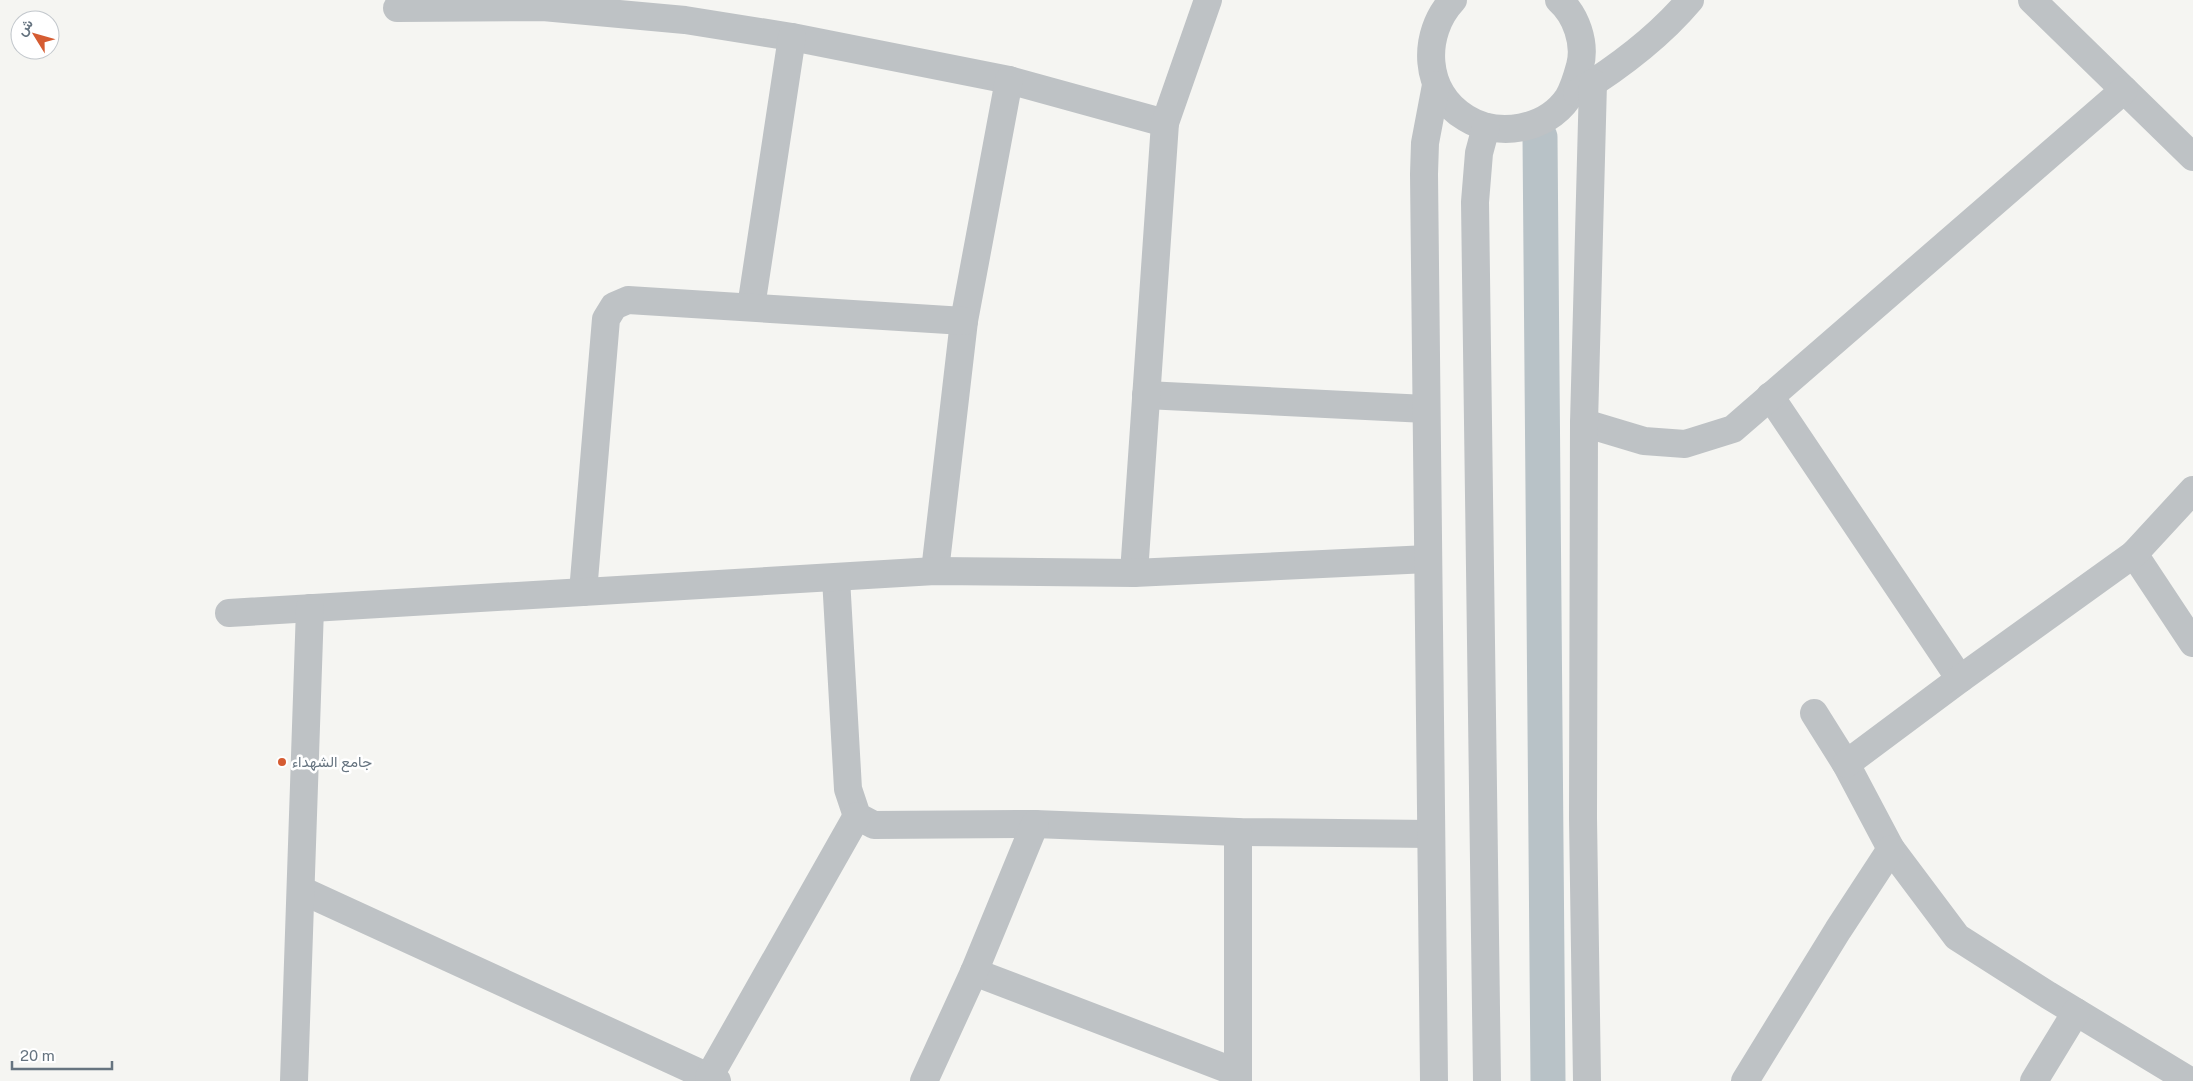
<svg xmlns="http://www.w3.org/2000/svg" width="2193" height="1081" viewBox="0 0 2193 1081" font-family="'Public Sans',Vazirmatn,sans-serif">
<rect width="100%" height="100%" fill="#f5f5f2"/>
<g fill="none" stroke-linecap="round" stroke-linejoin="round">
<path stroke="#b8c2c7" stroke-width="35" d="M1540,137l8,944"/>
<g stroke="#bec2c5" stroke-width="28">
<path d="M1453,0c-32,34 -30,93 13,118 32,20 80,12 102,-20 6,-10 9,-21 12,-32 6,-23 -4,-51 -21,-66"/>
<path d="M2032,0l161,157"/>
<path d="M397,8l146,-1 142,13 107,17 217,43 156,43"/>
<path d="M1577,93c42,-26 81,-55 113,-93"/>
<path d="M1486,127l-7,26 -4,49 12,879"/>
<path d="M751,307l41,-270"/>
<path d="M1146,395l280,14"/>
<path d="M1770,396l190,283"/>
<path d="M1584,423l60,18 41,3 48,-15 391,-339"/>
<path d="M2134,554l59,89"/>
<path d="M935,571l29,-250 45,-241"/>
<path d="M1134,573l31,-450 43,-123"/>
<path d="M836,578l12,211 9,27 17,9 161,-1 203,8 193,2"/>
<path d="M583,592l23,-273 8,-13 14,-6 336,21"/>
<path d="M229,613l706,-42 199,2 294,-14"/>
<path d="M1814,713l32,51 45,85 66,88 91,58 142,86"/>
<path d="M1846,764l114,-85 174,-125 59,-64"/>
<path d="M301,890l416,191"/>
<path d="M974,972l264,101"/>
<path d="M709,1077l148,-261"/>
<path d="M294,1081l16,-473"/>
<path d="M924,1081l50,-109 61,-148"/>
<path d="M1238,1081v-249"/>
<path d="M1434,1081l-10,-907 1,-31 11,-58"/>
<path d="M1587,1081l-4,-263 1,-395 9,-340"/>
<path d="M1745,1081l93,-151 53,-81"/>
<path d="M2034,1081l42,-69"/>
</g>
</g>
<circle fill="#d55c32" stroke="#fff" stroke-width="2" cx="282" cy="762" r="5"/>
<g text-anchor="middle" stroke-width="5" stroke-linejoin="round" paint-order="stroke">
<g font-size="15" fill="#667480" stroke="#fff" text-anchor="start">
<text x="292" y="767">جامع الشهداء</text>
</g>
</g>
<g transform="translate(35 35) rotate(307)"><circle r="24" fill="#ffffff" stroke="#c2c7cc"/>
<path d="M0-4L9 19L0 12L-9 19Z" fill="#d55c32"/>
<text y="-8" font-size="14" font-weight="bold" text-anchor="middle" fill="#667480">ش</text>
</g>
<path d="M12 1061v8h100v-8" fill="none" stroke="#667480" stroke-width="2.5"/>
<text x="20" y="1061" font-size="15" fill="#667480" stroke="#ffffff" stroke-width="4" paint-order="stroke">20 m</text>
</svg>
